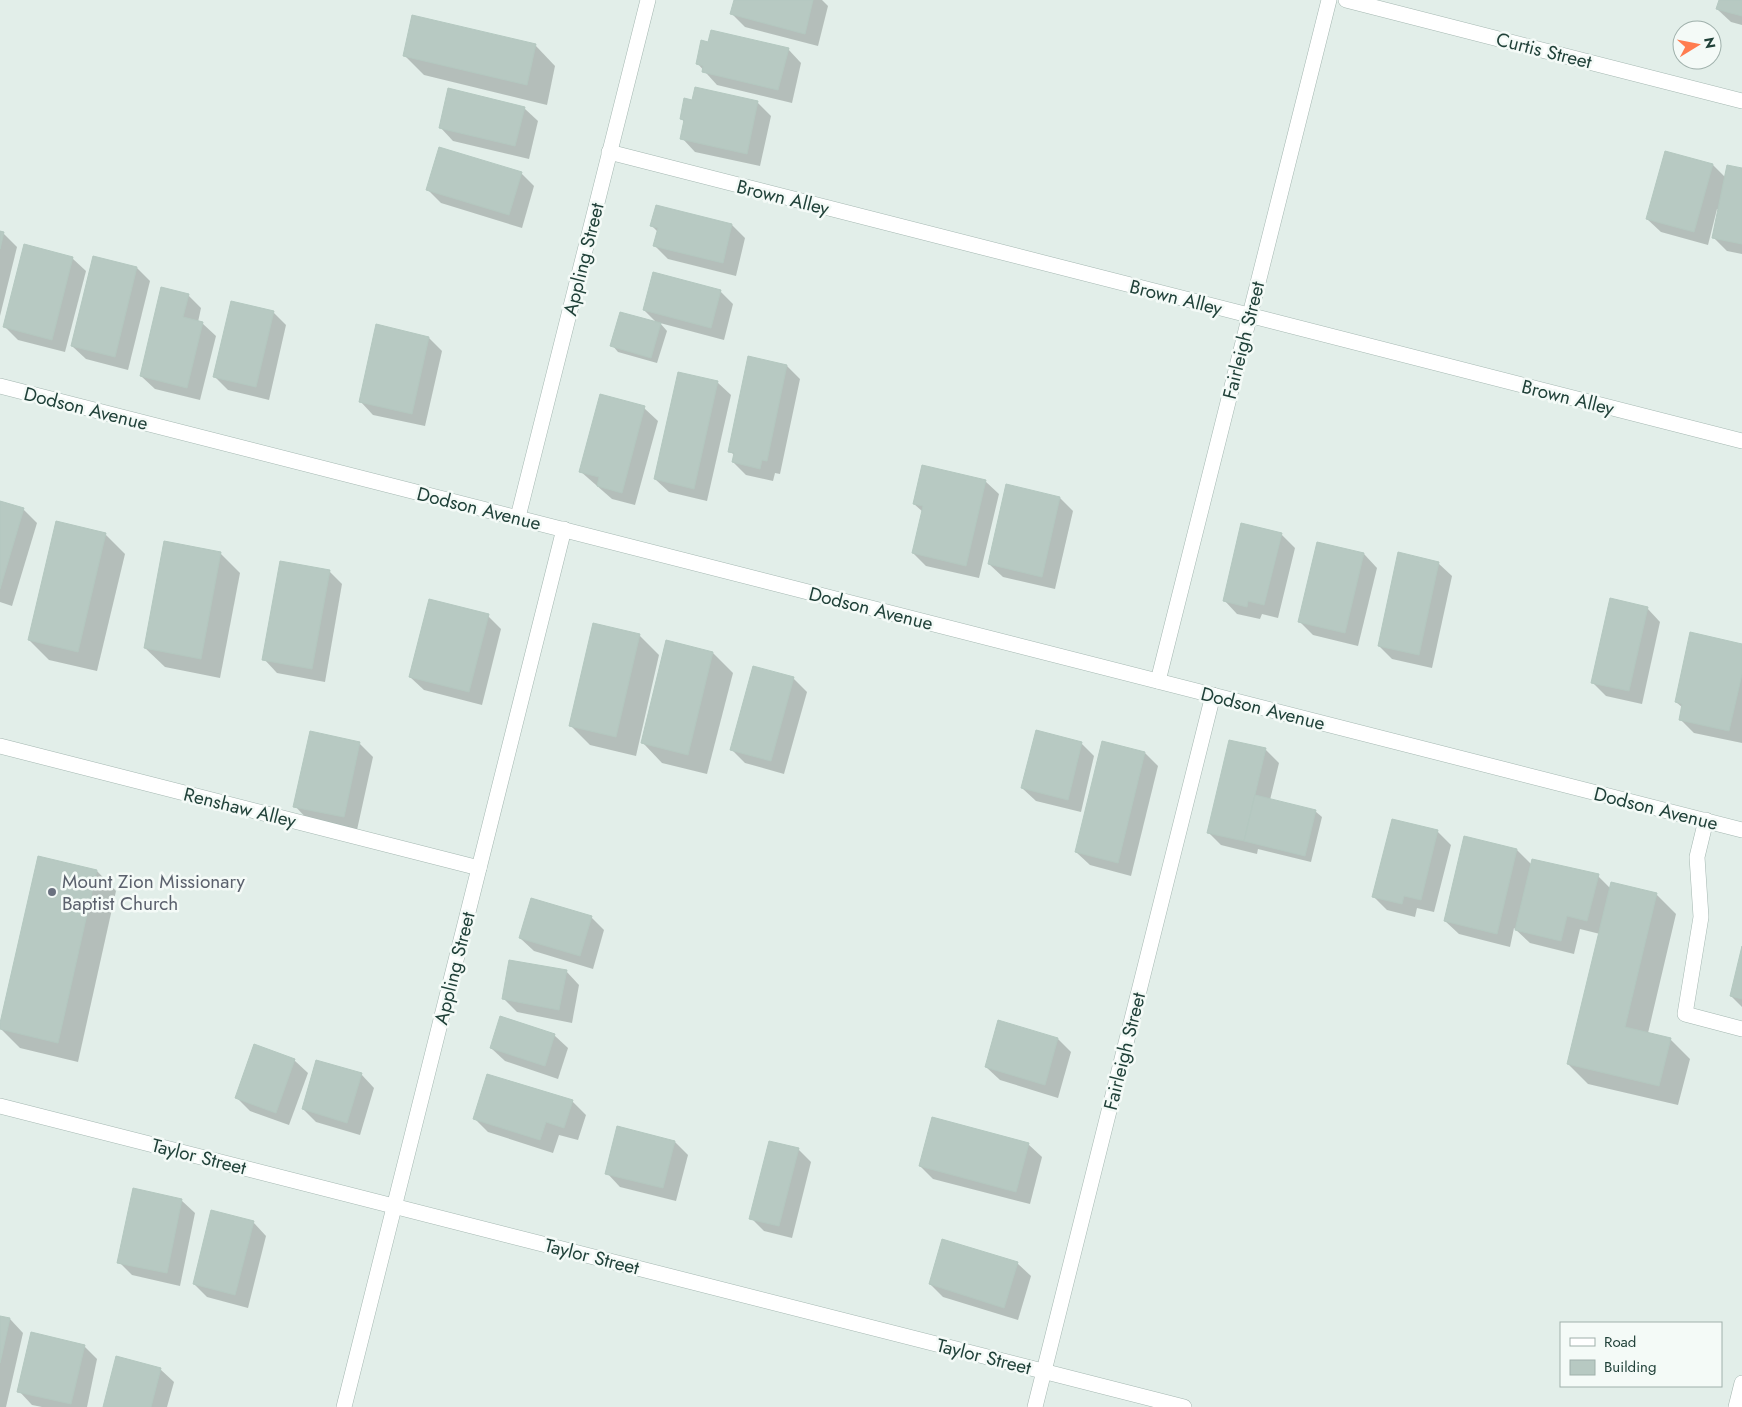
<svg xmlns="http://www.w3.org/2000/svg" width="1742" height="1407" viewBox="0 0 1742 1407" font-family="Jost,sans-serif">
<rect width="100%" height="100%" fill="#e2eee9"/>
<g fill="#0003">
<path d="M735,0h87l6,6 -10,40 -73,-19 -13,-13z"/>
<path d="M1720,0h22v25l-11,-3 -14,-13z"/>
<path d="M709,43l79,6 13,14 -9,40 -75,-18 -20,-22z"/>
<path d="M536,46l19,20 -8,39 -123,-30 -20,-20z"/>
<path d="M693,101l64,1 14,14 -11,50 -65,-14 -13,-14 3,-15 -4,-5z"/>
<path d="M524,108l14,13 -9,38 -76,-18 -13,-14z"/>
<path d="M1713,165l13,13 16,-9v85l-15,-3 -13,-13 5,-28 -2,-1 -9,36 -47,-13 -14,-13z"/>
<path d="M521,173l13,13 -12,42 -81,-25 -13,-13z"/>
<path d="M656,206l76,19 13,13 -9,38 -68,-17 -13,-13 3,-14 -6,-6z"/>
<path d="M0,233l4,1 13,13 -17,69z"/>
<path d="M72,258l14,13 -21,81 -47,-12 -13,-13z"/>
<path d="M137,268l13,13 -22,89 -42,-11 -14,-13z"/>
<path d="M720,291l13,13 -9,36 -64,-17 7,8 -10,32 -39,-11 -6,-7 46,-21 -14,-14z"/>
<path d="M188,295l13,13 -3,14 4,1 14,13 -16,64 -45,-11 -14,-13z"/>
<path d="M273,312l13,13 -17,75 -41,-10 -14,-14z"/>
<path d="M429,338l13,13 -17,75 -52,-11 -13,-14z"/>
<path d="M749,358l38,8 13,13 -20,95 -5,-1 -2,8 -27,-6 -13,-13 2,-6 -5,-5z"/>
<path d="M717,382l14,13 -24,106 -38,-9 -14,-13z"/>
<path d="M644,408l14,13 -23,84 -23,-6 -32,-28z"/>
<path d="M985,481l14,13 -20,84 -53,-12 -13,-13 10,-41 -9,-8z"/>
<path d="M1060,498l13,13 -18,78 -52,-12 -14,-13z"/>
<path d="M0,502l24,8 13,13 -25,83 -12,-4z"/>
<path d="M105,534l20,20 -28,117 -48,-11 -20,-20z"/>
<path d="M1281,534l14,14 -17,70 -16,-4 -2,5 -23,-5 -13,-14z"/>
<path d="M220,553l20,20 -20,105 -55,-11 -20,-19z"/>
<path d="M1364,554l13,14 -19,78 -45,-11 -13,-13z"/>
<path d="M1438,563l14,13 -20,92 -40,-9 -13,-13z"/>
<path d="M329,571l13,13 -17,98 -48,-9 -13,-14z"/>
<path d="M1647,608l13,14 -18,82 -36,-8 -14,-14z"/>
<path d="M488,616l13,13 -19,76 -58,-15 -14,-13z"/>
<path d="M639,635l20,20 -23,101 -46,-11 -20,-20z"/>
<path d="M1742,645v98l-48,-10 -14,-14 3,-11 -7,-6z"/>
<path d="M713,653l20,20 -26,101 -45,-11 -19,-20z"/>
<path d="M793,678l14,14 -23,82 -39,-11 -14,-14z"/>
<path d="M1230,741l36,9 13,13 -9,37 45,11 7,6 -11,45 -53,-13 -1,5 -36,-9 -13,-13z"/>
<path d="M1081,743l13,13 -13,56 -45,-11 -14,-13z"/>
<path d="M360,744l13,13 -16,73 -49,-10 -13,-14z"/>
<path d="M1145,753l13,13 -27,110 -41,-11 -14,-13z"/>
<path d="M1437,831l14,14 -17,67 -17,-4 -2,9 -28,-7 -13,-13z"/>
<path d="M1517,850l15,15 66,11 12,12 46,6 20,20 -28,119 22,6 20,20 -12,46 -90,-21 -20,-20 32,-130 -20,-5 -6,25 -44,-11 -16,-15 -4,19 -51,-13 -14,-13z"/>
<path d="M97,871l19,20 -38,171 -58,-14 -20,-20z"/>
<path d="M591,917l13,13 -11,39 -59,-18 -14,-13z"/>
<path d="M1742,952v55l-11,-11z"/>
<path d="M566,971l13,14 -7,38 -55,-11 -13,-13z"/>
<path d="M554,1035l14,13 -10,31 -53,-18 -14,-13z"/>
<path d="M1058,1039l13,13 -13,46 -58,-18 -14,-13z"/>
<path d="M294,1060l14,13 -19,52 -39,-14 -14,-14z"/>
<path d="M361,1074l13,14 -14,47 -44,-13 -13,-13z"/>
<path d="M572,1101l14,14 -8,25 -19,-5 -6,18 -65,-21 -13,-13z"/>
<path d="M675,1142l13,13 -12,46 -56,-14 -13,-14z"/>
<path d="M1028,1144l14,13 -12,47 -97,-25 -13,-13z"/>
<path d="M798,1149l13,13 -19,76 -28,-7 -13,-13z"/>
<path d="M181,1200l14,13 -15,73 -48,-11 -13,-13z"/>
<path d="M253,1222l13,14 -18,72 -41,-11 -13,-13z"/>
<path d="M1017,1263l14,13 -13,44 -75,-23 -13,-13z"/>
<path d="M0,1317l10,2 13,14 -17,74h-6z"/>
<path d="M84,1346l13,13 -10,48h-45l-10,-2 -13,-14z"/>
<path d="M160,1369l14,13 -7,25h-62z"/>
</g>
<g fill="#b7c9c2" stroke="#b4c8c0">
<path d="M734,0h79l-8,34 -75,-20z"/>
<path d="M1719,0h23v16l-26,-7z"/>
<path d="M412,15l124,29 -9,41 -124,-29z"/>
<path d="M711,30l78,18 -11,42 -76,-18 1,-6 -7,-2 5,-24 7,2z"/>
<path d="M695,87l63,14 -11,53 -67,-15 4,-19 -4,-1 4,-21 8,2z"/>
<path d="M448,88l77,19 -10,39 -76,-18z"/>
<path d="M439,147l83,25 -13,43 -83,-25z"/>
<path d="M1665,151l48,13 -19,68 -48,-13z"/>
<path d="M1727,165l15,3v76l-30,-6z"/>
<path d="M656,205l76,19 -9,39 -70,-17 5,-18 -8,-2z"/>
<path d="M0,231l4,1 -4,17z"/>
<path d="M24,244l49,13 -21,83 -49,-13z"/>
<path d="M93,256l44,11 -22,90 -44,-11z"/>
<path d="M653,272l68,18 -10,38 -68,-18z"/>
<path d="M161,287l28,7 -6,23 20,5 -16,66 -47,-12z"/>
<path d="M231,301l43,10 -18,76 -43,-10z"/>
<path d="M620,312l41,11 -10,35 -41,-12z"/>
<path d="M376,324l53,13 -17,77 -53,-12z"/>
<path d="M748,356l39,9 -20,96 -5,-1 -2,9 -28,-7 2,-9 -6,-1z"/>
<path d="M678,372l40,9 -24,108 -40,-10z"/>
<path d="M600,394l45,12 -23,87 -25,-7 2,-9 -20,-5z"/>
<path d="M922,465l64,15 -20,86 -54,-13 11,-47 -10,-2z"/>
<path d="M1006,484l54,13 -18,80 -54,-13z"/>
<path d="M0,501l24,7 -24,81z"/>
<path d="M56,521l50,12 -28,119 -50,-12z"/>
<path d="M1241,523l41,10 -18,72 -16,-4 -1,6 -24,-6z"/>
<path d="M164,541l57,11 -20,107 -57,-11z"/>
<path d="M1317,542l47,11 -19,80 -47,-11z"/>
<path d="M1398,552l41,10 -20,93 -41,-9z"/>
<path d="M280,561l50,9 -18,99 -50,-9z"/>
<path d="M1610,598l38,9 -19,84 -38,-8z"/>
<path d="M429,599l60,15 -20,78 -60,-15z"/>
<path d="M593,623l47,11 -24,103 -47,-11z"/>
<path d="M1690,632l52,12v30l-13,57 -50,-11 3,-16 -7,-2z"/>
<path d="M666,640l47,12 -25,103 -47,-12z"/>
<path d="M753,666l41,11 -23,84 -41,-11z"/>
<path d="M1036,730l46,12 -14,58 -47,-12z"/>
<path d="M310,731l50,11 -16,75 -51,-10z"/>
<path d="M1229,740l37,8 -22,93 -37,-8z"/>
<path d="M1102,741l43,11 -27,111 -43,-11z"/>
<path d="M1255,795l61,15 -11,46 -61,-15z"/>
<path d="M1392,819l46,11 -17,70 -17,-4 -2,8 -30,-7z"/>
<path d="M1464,836l53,13 -20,85 -53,-13z"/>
<path d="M38,856l59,14 -39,173 -58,-14v-6z"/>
<path d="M1532,859l67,15 -12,47 -20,-5 -6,25 -46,-11z"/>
<path d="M1611,882l46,11 -32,134 46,11 -12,48 -92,-22z"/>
<path d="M531,898l61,18 -12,40 -61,-18z"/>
<path d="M1742,946v53l-12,-3z"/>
<path d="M509,960l58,10 -8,40 -57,-11z"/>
<path d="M500,1016l55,18 -10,32 -55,-18z"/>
<path d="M998,1020l60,18 -13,47 -60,-18z"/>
<path d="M254,1044l41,15 -19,54 -41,-15z"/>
<path d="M316,1060l46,13 -15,50 -45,-14z"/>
<path d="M487,1074l86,26 -9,28 -18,-6 -6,18 -67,-21z"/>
<path d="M932,1117l97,26 -13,49 -97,-26z"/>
<path d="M617,1126l58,15 -12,47 -58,-14z"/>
<path d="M769,1141l30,7 -20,78 -30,-7z"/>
<path d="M133,1188l49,11 -15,74 -50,-10z"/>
<path d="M211,1210l43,11 -19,74 -42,-11z"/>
<path d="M942,1239l76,23 -14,46 -75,-24z"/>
<path d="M0,1316l10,2 -10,45z"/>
<path d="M31,1332l54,13 -14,59 -54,-12z"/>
<path d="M116,1356l45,12 -10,39h-48z"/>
</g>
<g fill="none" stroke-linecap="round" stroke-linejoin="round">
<defs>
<g id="service">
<path d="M609,152l1133,289"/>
<path d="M1706,820l-9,37 4,60 -16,97 57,15"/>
</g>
<g id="minor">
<path d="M1346,0l396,101"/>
<path d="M518,517l130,-517"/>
<path d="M1158,681l171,-681"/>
<path d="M0,746l479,122"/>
<path d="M0,1106l1184,301"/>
<path d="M344,1407l220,-878"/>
<path d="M1035,1407l178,-712"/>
<path d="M1736,1407l6,-24"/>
</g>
<path id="tertiary" d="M0,386l1742,444"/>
</defs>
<use href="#service" stroke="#a4b7b1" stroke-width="16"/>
<use href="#minor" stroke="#a4b7b1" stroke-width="16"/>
<use href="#tertiary" stroke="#a4b7b1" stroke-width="16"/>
<use href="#service" stroke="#fff" stroke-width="15"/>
<use href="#minor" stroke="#fff" stroke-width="15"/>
<use href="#tertiary" stroke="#fff" stroke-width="15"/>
</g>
<circle fill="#6b7280" stroke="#f4faf7" stroke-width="2" cx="52" cy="892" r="5"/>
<g text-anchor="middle" stroke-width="5" stroke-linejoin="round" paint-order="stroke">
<g font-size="19" fill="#204139" stroke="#f4faf7">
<text transform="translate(1544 50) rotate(14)" y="7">Curtis Street</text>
<text transform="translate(783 197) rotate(14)" y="7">Brown Alley</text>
<text transform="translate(583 259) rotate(-76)" y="7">Appling Street</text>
<text transform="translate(1176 297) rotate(14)" y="7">Brown Alley</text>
<text transform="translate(1243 340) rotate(-76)" y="7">Fairleigh Street</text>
<text transform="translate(1568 397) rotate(14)" y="7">Brown Alley</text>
<text transform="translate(86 408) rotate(14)" y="7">Dodson Avenue</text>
<text transform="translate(479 508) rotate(14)" y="7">Dodson Avenue</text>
<text transform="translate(871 608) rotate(14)" y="7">Dodson Avenue</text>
<text transform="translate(1263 708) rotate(14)" y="7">Dodson Avenue</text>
<text transform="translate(240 807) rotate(14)" y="7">Renshaw Alley</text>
<text transform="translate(1656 808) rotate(14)" y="7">Dodson Avenue</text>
<text transform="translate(454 968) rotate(-76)" y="7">Appling Street</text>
<text transform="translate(1124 1051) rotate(-76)" y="7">Fairleigh Street</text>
<text transform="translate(199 1156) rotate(14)" y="7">Taylor Street</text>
<text transform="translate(592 1256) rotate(14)" y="7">Taylor Street</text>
<text transform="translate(984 1356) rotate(14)" y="7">Taylor Street</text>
</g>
<g font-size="19" fill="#5b616d" stroke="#f4faf7" text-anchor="start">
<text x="62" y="888">Mount Zion Missionary<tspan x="62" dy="22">Baptist Church</tspan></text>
</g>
</g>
<rect x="1560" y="1322" width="162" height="65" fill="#f4faf7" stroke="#9fb0ab"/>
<rect x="1570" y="1338" width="25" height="8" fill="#ffffff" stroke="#9fb0ab"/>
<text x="1604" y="1347" font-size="15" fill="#204139">Road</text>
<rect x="1570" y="1360" width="25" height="15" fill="#b7c9c2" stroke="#9fb0ab"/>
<text x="1604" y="1372" font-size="15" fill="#204139">Building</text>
<g transform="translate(1697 45) rotate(80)"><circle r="24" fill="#f4faf7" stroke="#9fb0ab"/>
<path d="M0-4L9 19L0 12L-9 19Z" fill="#ff7c4f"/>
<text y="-8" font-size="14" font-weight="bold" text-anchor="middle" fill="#204139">N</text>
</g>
</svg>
